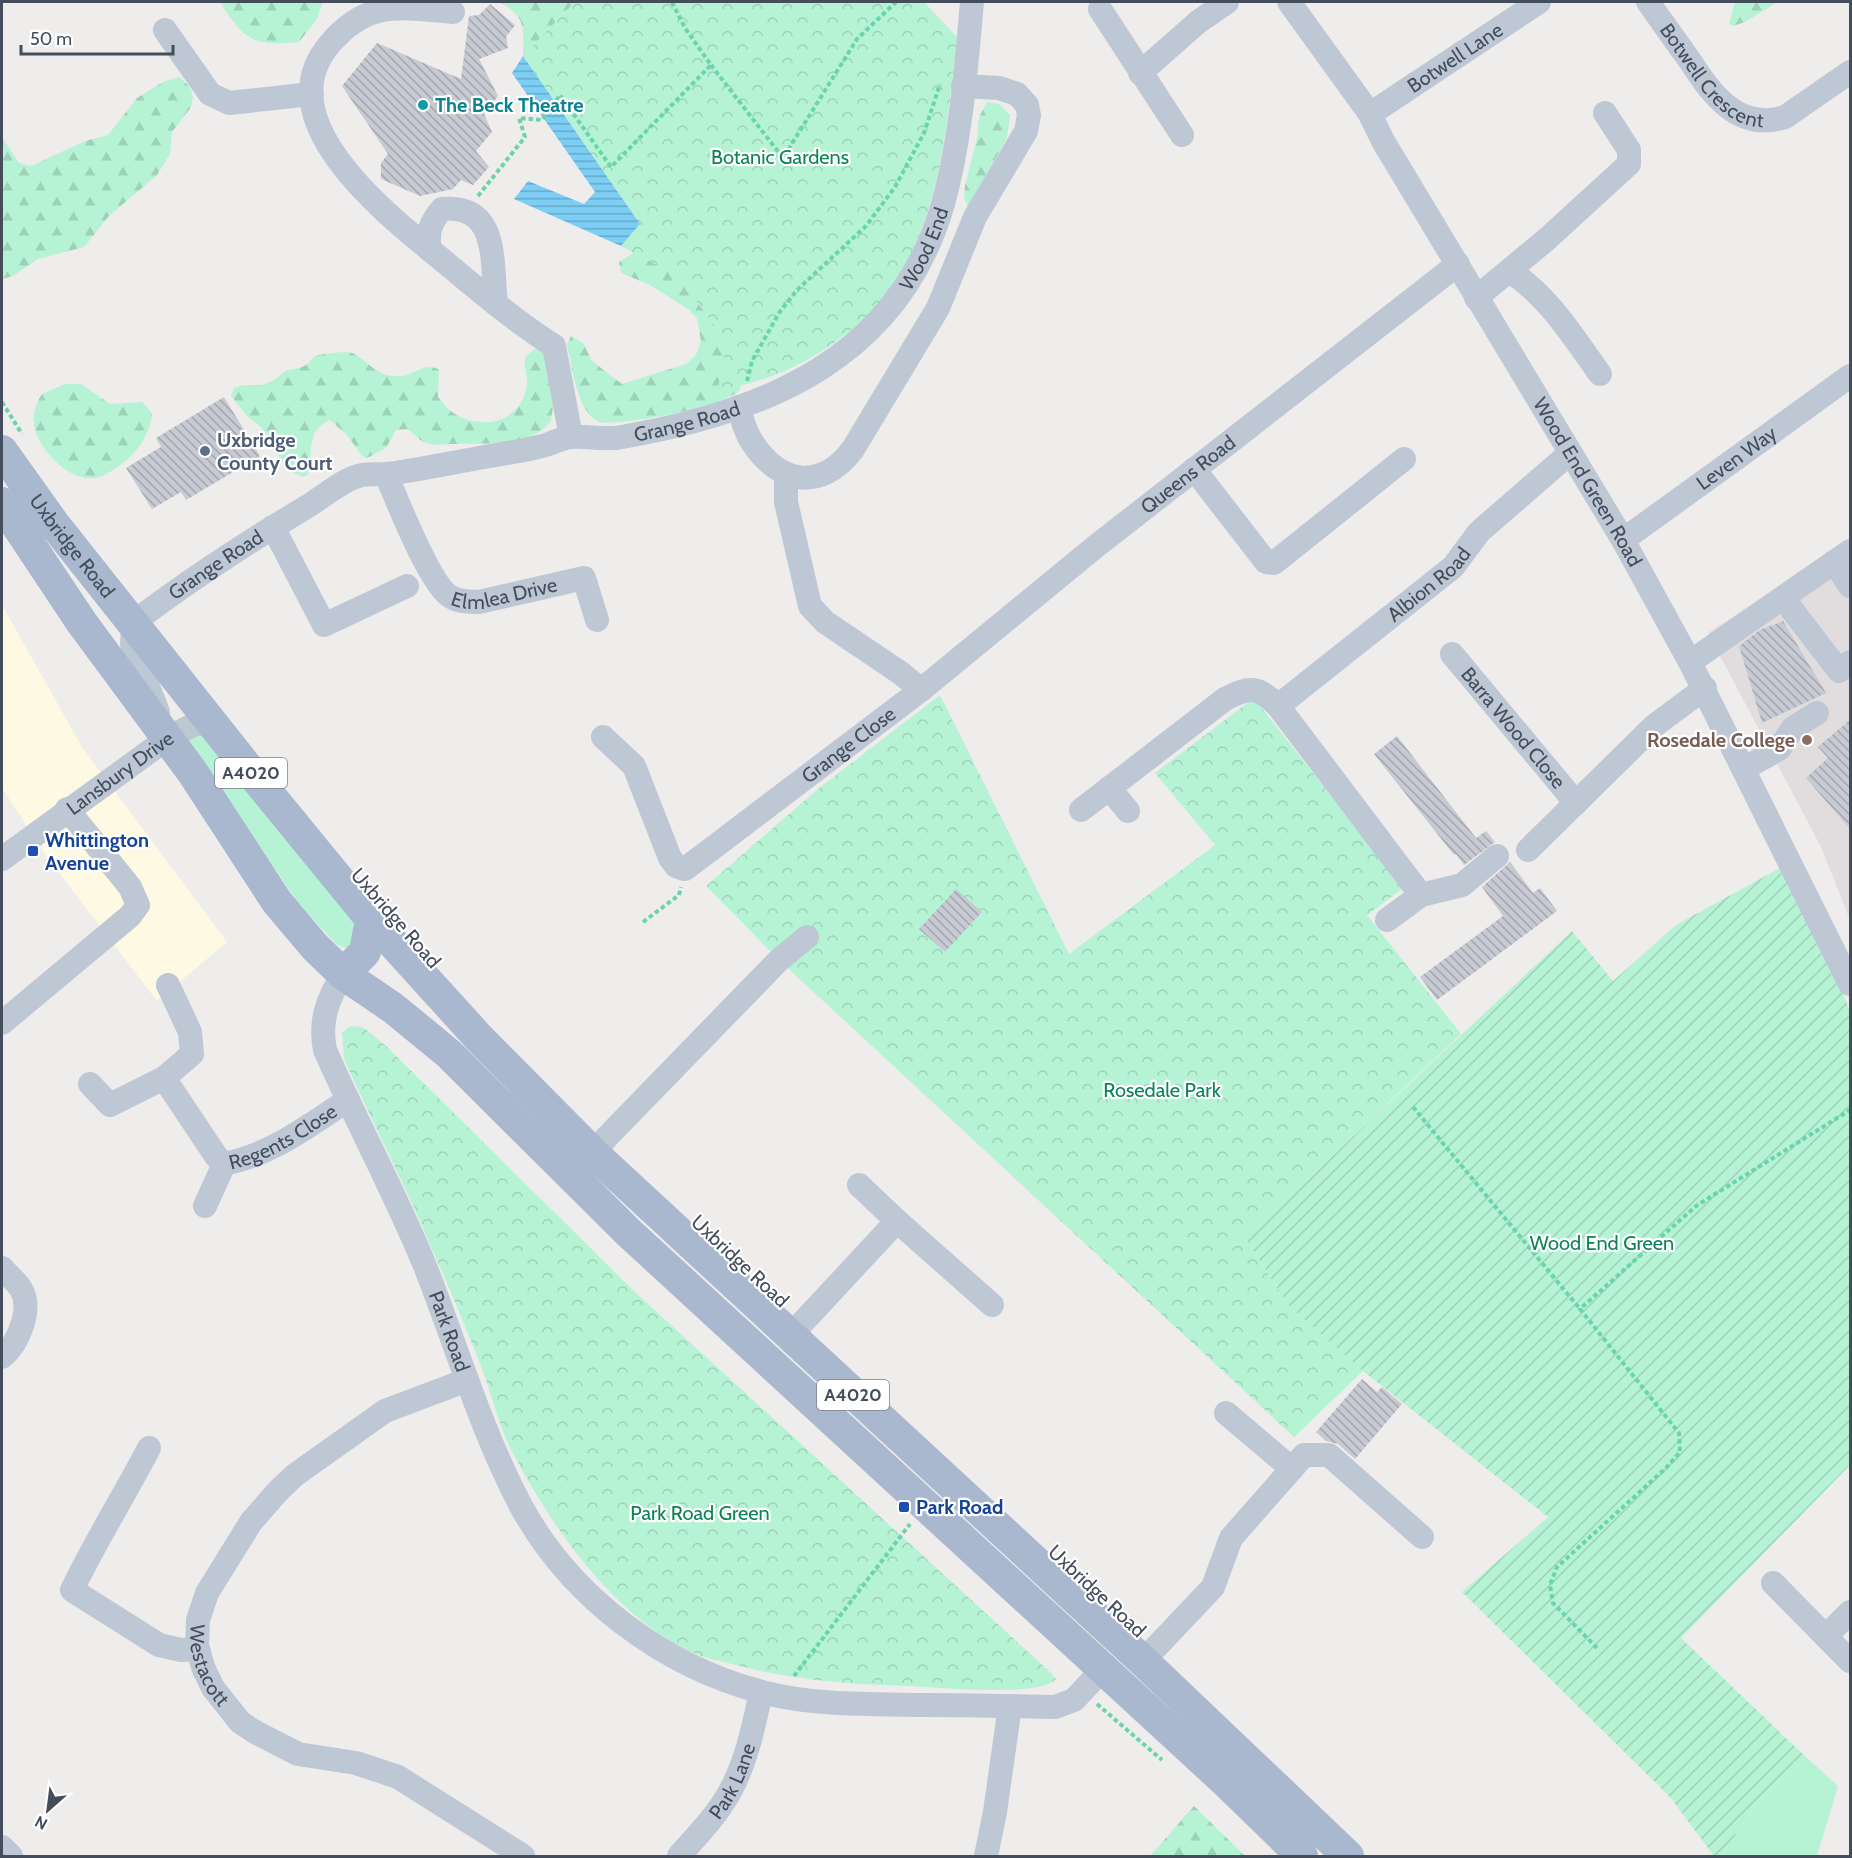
<svg xmlns="http://www.w3.org/2000/svg" width="1852" height="1858" viewBox="0 0 1852 1858" font-family="Cabin,sans-serif">
<defs>
<pattern id="forest-firs" width="22" height="20" patternUnits="userSpaceOnUse" patternTransform="scale(1.5)"><rect width="22" height="20" fill="#b5f3d4"/><path d="M5 1l3.5 6h-7zM16 11l3.5 6h-7z" fill="#9dd2b8"/></pattern>
<pattern id="park-crowns" width="20" height="18" patternUnits="userSpaceOnUse" patternTransform="scale(1.5)"><rect width="20" height="18" fill="#b5f3d4"/><path d="M2 6a3 3 0 1 1 6 0M12 15a3 3 0 1 1 6 0" fill="none" stroke="#9dd2b8"/></pattern>
<pattern id="garden-furrows" width="10" height="10" patternUnits="userSpaceOnUse" patternTransform="scale(1.5)"><rect width="10" height="10" fill="#b5f3d4"/><path d="M-1 1l2-2M0 10L10 0M9 11l2-2" fill="none" stroke="#9dd2b8"/></pattern>
<pattern id="water-rules" width="6" height="5" patternUnits="userSpaceOnUse" patternTransform="scale(1.5)"><rect width="6" height="5" fill="#7dcef4"/><path d="M0 2.5h6" fill="none" stroke="#68a9c9"/></pattern>
<pattern id="building-back-hatch" width="6" height="6" patternUnits="userSpaceOnUse" patternTransform="scale(1.5)"><rect width="6" height="6" fill="#c7cad3"/><path d="M-1 5l2 2M0 0l6 6M5-1l2 2" fill="none" stroke="#a3a6ae"/></pattern>
</defs>
<rect width="100%" height="100%" fill="#efecec"/>
<path fill="#fdf9e2" d="M2,605l80,142 145,195 -70,59 -110,-144 -45,-69z"/>
<path fill="#e1ddde" d="M1850,540v380l-29,-73 -113,-214z"/>
<g fill="#b5f3d4">
<path d="M194,730l10,7 148,183 6,11 -6,15 -6,2 -9,-3 -41,-45 -105,-156 -3,-6z"/>
<path d="M1807,1758l31,28 -21,70h-96l36,-53z"/>
</g>
<g fill="url(#forest-firs)">
<path d="M220,2h103l-6,17 -18,23c-47,4 -54,-1 -79,-40z"/>
<path d="M500,2h75l-52,54c1,-28 3,-39 -23,-54z"/>
<path d="M1735,2h43l-33,20 -12,4 -4,-2z"/>
<path d="M179,77l11,10 3,10 -2,10 -19,25 -2,22 -13,21 -48,41 -25,31 -46,12 -25,17 -11,3v-142l17,26 12,3 54,-25 23,-6 29,-37 26,-16z"/>
<path d="M987,102l12,2 11,11 -3,23 -39,69 -4,-9 1,-12 12,-48 2,-21z"/>
<path d="M672,184l69,196 -1,10c-16,17 -117,36 -141,32 -22,-10 -27,-56 -32,-77l4,-9 12,7 9,18 30,23 64,-20 10,-9 5,-14 -4,-23 -9,-9 -38,-24 -29,-12 -2,-11 14,-9 4,-33z"/>
<path d="M539,347l4,3 10,56 -2,15c-20,27 -69,22 -97,23 -10,0 -19,2 -28,-1 -8,-3 -12,-10 -19,-14l-11,1 -10,18 -19,10 -5,-2 -15,-21 -17,-15c-26,11 -16,35 -22,55l-5,2 -16,-7 -25,-42 -16,-13 -15,-19 3,-8c10,-5 21,-1 31,-4 9,-3 13,-7 19,-12 4,-3 13,-3 18,-5 6,-2 9,-8 14,-11 4,-2 31,-5 36,-3 18,8 23,25 49,23 13,-1 26,-15 38,-6l-1,27c10,15 24,24 42,25 25,2 46,-14 47,-40 0,-7 -3,-17 -2,-23 2,-6 9,-9 14,-12z"/>
<path d="M65,384h16l29,20 32,-2 10,11c-1,19 -14,39 -29,50 -8,5 -18,14 -28,15 -25,4 -54,-26 -60,-49 -3,-11 0,-25 7,-35z"/>
<path d="M1194,1806l51,50h-95z"/>
</g>
<g fill="url(#park-crowns)">
<path d="M575,2h349l33,35c-16,142 -24,265 -170,333 -22,10 -47,15 -70,23l10,-50 -48,-66 -58,-31 19,-22 -117,-168z"/>
<path d="M940,695l129,259 146,-109 -60,-72 99,-75 149,190 -36,27 94,119 -216,204 44,68 74,65 -69,66 -515,-477 -73,-74 112,-97z"/>
<path d="M355,1026l9,2 22,18 249,246 416,381 5,6c-16,19 -121,8 -148,7 -60,-2 -117,-6 -176,-22 -11,-3 -25,-5 -36,-10 -79,-34 -140,-121 -180,-195 -15,-26 -22,-56 -32,-85 -16,-42 -34,-84 -52,-125 -27,-64 -59,-126 -88,-190l-2,-26 7,-6z"/>
</g>
<path fill="url(#garden-furrows)" d="M1791,862l59,149v454l-169,173 126,120 -50,45 -36,53h-7l-44,-59 -208,-205 86,-75 -185,-146 -74,-65 -44,-68 327,-307 41,50 63,-56z"/>
<path fill="url(#water-rules)" d="M523,56l117,168 -19,22 -107,-47 14,-18 56,23 11,-12 -83,-119z"/>
<g fill="url(#building-back-hatch)">
<path d="M490,4l25,21 -9,12 2,11 -29,11 19,37 -14,18 8,18 -16,19 13,16 -16,18 -12,-5 -8,9 -33,7 -39,-17v-16l7,-9 -46,-68 35,-43 84,36 8,-63 10,-1z"/>
<path d="M224,397l36,59 -74,44 -5,-8 -29,17 -26,-41 35,-21 -5,-9z"/>
<path d="M1783,621l43,72 -64,30 -23,-77 21,-16z"/>
<path d="M1851,719v111l-45,-52 22,-20 -10,-11z"/>
<path d="M1397,736l79,102 10,-7 9,11 -31,23 -8,-11 -2,1 -80,-101z"/>
<path d="M1510,862l23,31 7,-5 17,23 -120,89 -17,-23 83,-61 -21,-29z"/>
<path d="M956,889l26,23 -37,40 -26,-23z"/>
<path d="M1362,1379l15,13 5,-5 20,17 -47,55 -17,-15 -12,-3 -10,-9z"/>
</g>
<g fill="none" stroke-linecap="round" stroke-linejoin="round">
<g stroke="#6ad4ac" stroke-width="4" stroke-dasharray="4.5 3" stroke-linecap="butt">
<path d="M711,65l72,93 74,-119 39,-37"/>
<path d="M478,196l47,-59 -6,-19 23,2 18,-25 51,72 100,-102 -26,-37 -13,-26"/>
<path d="M747,381l5,-20 27,-48 18,-23 69,-64 29,-39 29,-54 16,-49"/>
<path d="M2,402l20,32"/>
<path d="M643,922l36,-27 2,-8"/>
<path d="M1413,1107l167,202"/>
<path d="M1597,1648l-44,-45 -3,-18 7,-18 109,-99 14,-16 -1,-19 -99,-124 116,-103 154,-96"/>
<path d="M794,1676l116,-152"/>
<path d="M1097,1704l65,56"/>
</g>
<g stroke="#bec7d4" stroke-width="24">
<path id="s1" d="M1289,2l81,112 13,27 240,399 67,122 160,322"/>
<path id="s2" d="M1648,2c13,18 26,37 40,56 23,35 49,74 97,59l65,-45"/>
<path d="M1100,9l82,126"/>
<path d="M453,12c-54,-5 -87,-12 -124,33 -65,78 65,175 117,218 35,29 70,59 108,83l17,91"/>
<path d="M165,30l45,64 19,9 83,-9"/>
<path d="M1140,73l58,-51 29,-20"/>
<path id="s3" d="M1370,114l169,-112"/>
<path d="M430,250c-3,-18 0,-27 12,-41 58,-5 49,53 54,95"/>
<path d="M1509,271c39,24 64,66 91,103"/>
<path d="M1476,298l71,-59 82,-75v-14l-24,-37"/>
<path d="M738,407c4,11 7,25 14,35 27,42 69,50 101,7l85,-141 37,-91 51,-86 3,-16 -2,-10 -10,-11 -18,-6 -36,-2"/>
<path d="M1194,469l72,93 8,1 130,-104"/>
<path id="s4" d="M386,474c10,24 45,113 65,123 9,5 19,5 28,5l105,-24 13,42"/>
<path d="M786,474v28l24,104 15,16 77,52 19,16"/>
<path d="M273,527l51,98 83,-39"/>
<path id="s5" d="M1623,540l227,-164"/>
<path d="M1834,562l16,24"/>
<path d="M1783,598l56,73 11,-9"/>
<path id="s6" d="M1452,654l124,149"/>
<path d="M1690,662l160,-111"/>
<path id="s7" d="M1278,706l175,-139 26,-35 91,-79"/>
<path id="s8" d="M158,712l-26,-67 1,-22c56,-43 115,-81 175,-117 15,-9 33,-25 50,-30 8,-3 20,-1 29,-2 36,-5 73,-13 109,-19 16,-3 32,-5 46,-9 9,-2 19,-8 28,-9 16,-2 33,4 52,0 145,-25 277,-80 321,-233 18,-65 23,-135 29,-202"/>
<path id="s9" d="M603,737l31,29 36,92 6,8 9,3 236,-179 174,-143 363,-283"/>
<path d="M1745,768l34,-19 14,-21 24,-15"/>
<path d="M1109,788l19,23"/>
<path d="M1081,810l144,-111c25,-13 33,-13 53,7l143,189"/>
<path d="M1528,850l126,-124 51,-38"/>
<path id="s10" d="M2,859l166,-121 27,-14h18"/>
<path d="M1387,920l34,-25 41,-10 35,-29"/>
<path id="s11" d="M343,974c-15,24 -24,47 -18,76 32,73 70,143 100,216 32,81 56,165 97,242 50,90 141,158 240,184 54,14 110,12 165,13 43,0 85,1 128,2l19,-7 29,-31"/>
<path d="M168,985l22,47 2,22 -28,24 52,78 8,8"/>
<path d="M2,1023l128,-107 8,-11 -8,-18 -63,-78"/>
<path d="M90,1084l20,21 54,-27"/>
<path d="M594,1154l12,-16 173,-178 28,-23"/>
<path d="M859,1185l38,36"/>
<path id="s12" d="M205,1206l19,-42c47,-9 84,-38 124,-64"/>
<path d="M2,1268c5,6 14,13 19,21 12,20 -3,55 -19,68"/>
<path d="M790,1336l107,-115 95,84"/>
<path id="s13" d="M467,1380l-82,31 -90,64 -17,16 -27,31 -44,71 -9,27 -1,25 6,22 10,21 27,34 15,10 43,22 58,9 42,14 125,79"/>
<path d="M1226,1413l66,56"/>
<path d="M149,1448c-25,48 -54,94 -77,142l87,55 22,5 17,-1"/>
<path d="M1773,1583l77,78"/>
<path d="M1826,1636l24,-24"/>
<path d="M1143,1661l70,-74 18,-49 73,-83h25l93,82"/>
<path d="M2,1847l9,9"/>
<path id="s14" d="M679,1856c14,-16 30,-32 42,-50 23,-32 32,-76 40,-114"/>
<path d="M986,1856l9,-44 15,-106"/>
</g>
<g stroke="#a9b7cf" stroke-width="32">
<path id="s15" d="M2,451l52,73 196,247 121,148 108,119 115,116 549,507 205,195"/>
<path d="M2,503l80,120 111,150 84,129 38,45 28,27 50,34 56,46 179,178 598,550 76,74"/>
<path d="M343,974l22,-22 6,-33"/>
</g>
</g>
<circle fill="#0f9aa8" stroke="#fff" stroke-width="2" cx="423" cy="105" r="6"/>
<circle fill="#5c6f8a" stroke="#fff" stroke-width="2" cx="205" cy="451" r="6"/>
<circle fill="#8d6e63" stroke="#fff" stroke-width="2" cx="1807" cy="740" r="6"/>
<g fill="#1a4fb4" stroke="#fff" stroke-width="2">
<rect x="27" y="845" width="12" height="12" rx="3"/>
<rect x="898" y="1501" width="12" height="12" rx="3"/>
</g>
<g text-anchor="middle" stroke-width="4.5" stroke-linejoin="round" paint-order="stroke">
<g fill="#fff" stroke="#7b828c" stroke-width="1.5">
<rect x="215" y="758" width="72" height="30" rx="4.5"/>
<rect x="817" y="1380" width="72" height="30" rx="4.5"/>
</g>
<g font-size="18" font-weight="bold" fill="#434d5b">
<text x="251" y="779">A4020</text>
<text x="853" y="1401">A4020</text>
</g>
<g font-size="20" fill="#434d5b" stroke="#fff">
<text dy="7" stroke="none"><textPath href="#s3" startOffset="102">Botwell Lane</textPath></text>
<text dy="7" stroke="none"><textPath href="#s2" startOffset="100">Botwell Crescent</textPath></text>
<text dy="7" stroke="none"><textPath href="#s8" startOffset="1004">Wood End</textPath></text>
<text dy="7" stroke="none"><textPath href="#s8" startOffset="698">Grange Road</textPath></text>
<text dy="7" stroke="none"><textPath href="#s5" startOffset="140">Leven Way</textPath></text>
<text dy="7" stroke="none"><textPath href="#s9" startOffset="800">Queens Road</textPath></text>
<text dy="7" stroke="none"><textPath href="#s1" startOffset="566">Wood End Green Road</textPath></text>
<text dy="7" stroke="none"><textPath href="#s15" startOffset="118">Uxbridge Road</textPath></text>
<text dy="7" stroke="none"><textPath href="#s8" startOffset="195">Grange Road</textPath></text>
<text dy="7" stroke="none"><textPath href="#s7" startOffset="194">Albion Road</textPath></text>
<text dy="7" stroke="none"><textPath href="#s4" startOffset="195">Elmlea Drive</textPath></text>
<text dy="7" stroke="none"><textPath href="#s6" startOffset="96">Barra Wood Close</textPath></text>
<text dy="7" stroke="none"><textPath href="#s9" startOffset="366">Grange Close</textPath></text>
<text dy="7" stroke="none"><textPath href="#s10" startOffset="146">Lansbury Drive</textPath></text>
<text transform="translate(396 918) rotate(49)" y="7">Uxbridge Road</text>
<text dy="7" stroke="none"><textPath href="#s12" startOffset="111">Regents Close</textPath></text>
<text transform="translate(740 1261) rotate(43)" y="7">Uxbridge Road</text>
<text dy="7" stroke="none"><textPath href="#s11" startOffset="388">Park Road</textPath></text>
<text transform="translate(1097 1591) rotate(43)" y="7">Uxbridge Road</text>
<text dy="7" stroke="none"><textPath href="#s13" startOffset="422">Westacott</textPath></text>
<text dy="7" stroke="none"><textPath href="#s14" startOffset="93">Park Lane</textPath></text>
</g>
<g font-size="20" font-weight="bold" fill="#0d838f" stroke="#fff" text-anchor="start">
<text x="435" y="112">The Beck Theatre</text>
</g>
<g font-size="20" fill="#0d8356" stroke="#fff">
<text x="780" y="164">Botanic Gardens</text>
<text x="1162" y="1097">Rosedale Park</text>
<text x="1602" y="1250">Wood End Green</text>
<text x="700" y="1520">Park Road Green</text>
</g>
<g font-size="20" font-weight="bold" fill="#4e5e75" stroke="#fff" text-anchor="start">
<text x="217" y="447">Uxbridge<tspan x="217" dy="23">County Court</tspan></text>
</g>
<g font-size="20" font-weight="bold" fill="#785e54" stroke="#fff" text-anchor="end">
<text x="1795" y="747">Rosedale College</text>
</g>
<g font-size="20" font-weight="bold" fill="#164399" stroke="#fff" text-anchor="start">
<text x="45" y="847">Whittington<tspan x="45" dy="23">Avenue</tspan></text>
<text x="916" y="1514">Park Road</text>
</g>
</g>
<rect width="1852" height="1858" fill="none" stroke="#434d5b" stroke-width="6"/>
<g transform="translate(48 1810) rotate(208)" stroke="#ffffff" stroke-width="4.5" paint-order="stroke">
<path d="M0-4.5L10 22L0 15L-10 22Z" fill="#434d5b"/>
<text y="-9" font-size="16" font-weight="bold" text-anchor="middle" fill="#434d5b">N</text>
</g>
<path d="M21 45v9h152v-9" fill="none" stroke="#434d5b" stroke-width="3"/>
<text x="30" y="45" font-size="18" fill="#434d5b" stroke="#ffffff" stroke-width="4.5" paint-order="stroke">50 m</text>
</svg>
